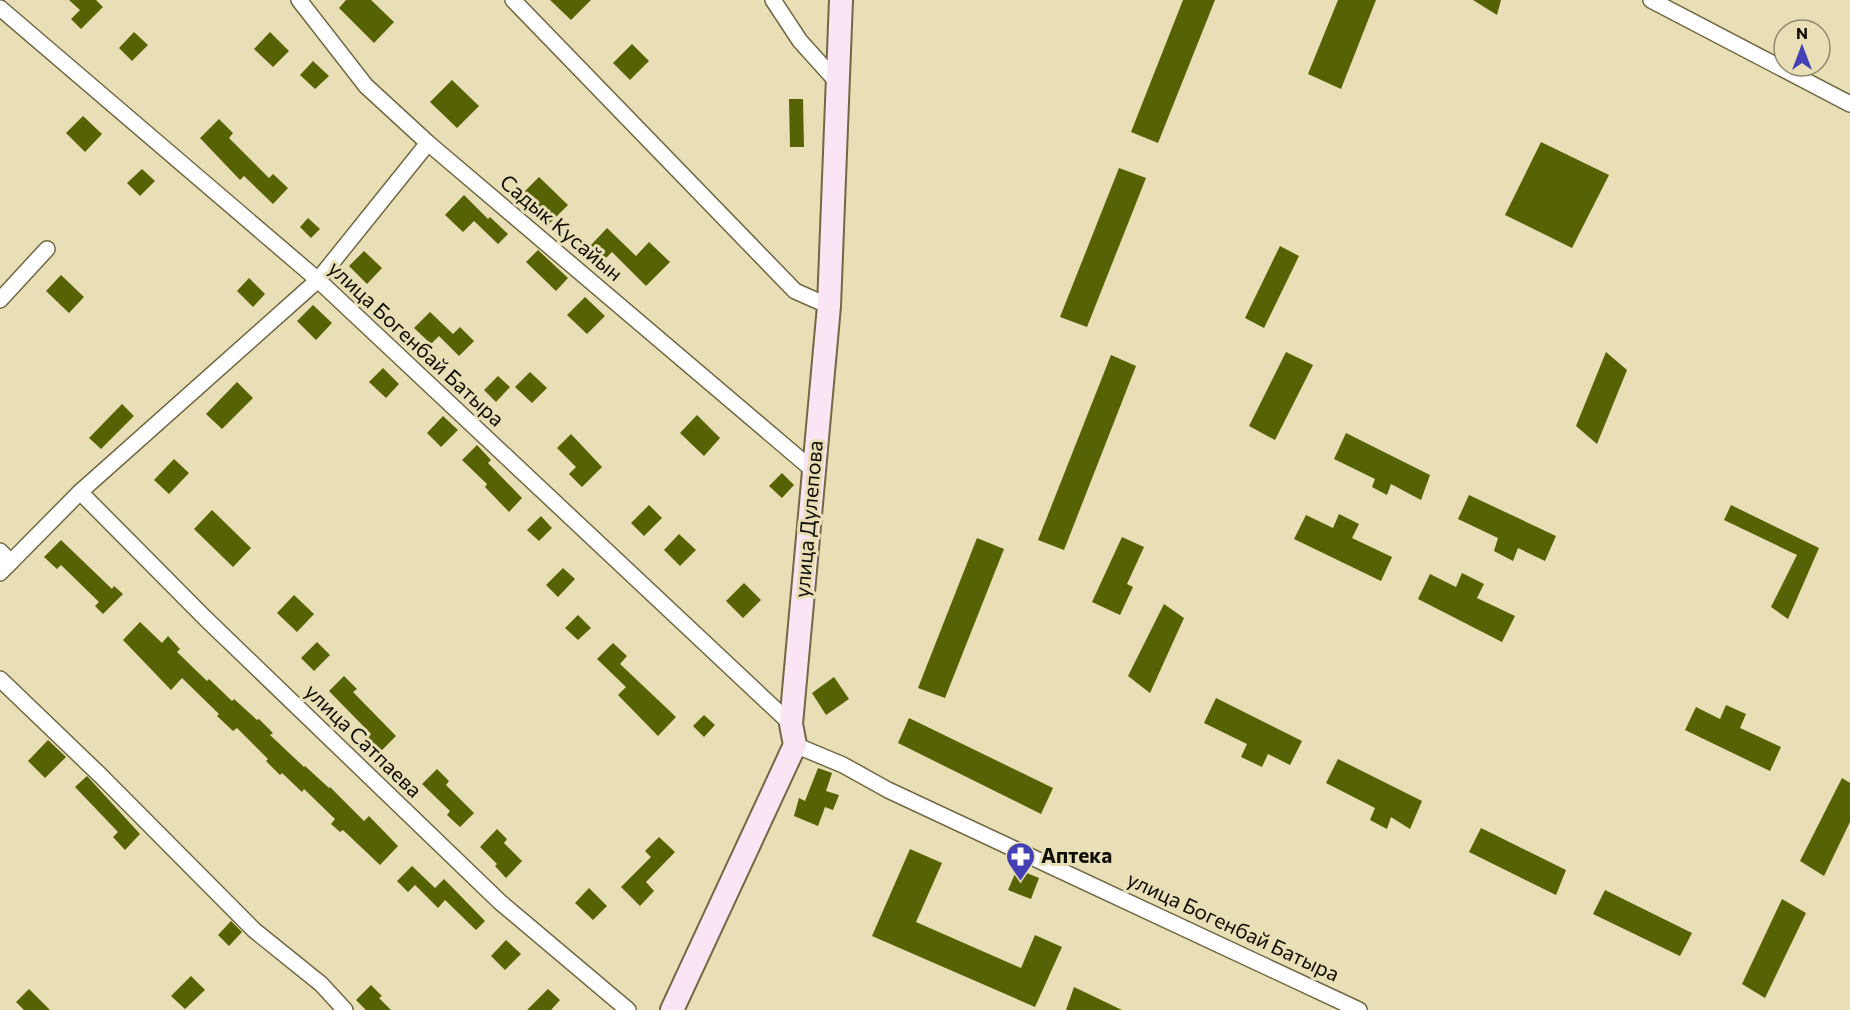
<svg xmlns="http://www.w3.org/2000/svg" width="1850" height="1010" viewBox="0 0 1850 1010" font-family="Commissioner,sans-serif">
<rect width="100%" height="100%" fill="#e8dfb6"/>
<g fill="#566203">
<path d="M69,0h27l7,7 -22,22 -10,-10 9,-9z"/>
<path d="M346,0h25l23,22 -20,21 -35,-35z"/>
<path d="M550,0h41l-20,20z"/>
<path d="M1183,0h32l-57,143 -27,-11z"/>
<path d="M1338,0h38l-35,89 -33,-15z"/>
<path d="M1473,0h28l-4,15z"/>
<path d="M134,32l14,13 -16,16 -13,-13z"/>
<path d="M270,32l19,19 -16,16 -19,-18z"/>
<path d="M632,44l17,17 -19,19 -17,-17z"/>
<path d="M313,61l16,15 -14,13 -15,-14z"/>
<path d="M452,80l27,26 -22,22 -27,-26z"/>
<path d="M789,99h14l1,48h-14z"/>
<path d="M83,116l19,18 -17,18 -19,-19z"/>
<path d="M219,119l14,14 -4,5 40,40 4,-4 15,14 -15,16 -29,-28 -4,4 -40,-42z"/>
<path d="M1541,142l68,33 -37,73 -67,-33z"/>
<path d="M1119,168l27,10 -59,149 -27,-10z"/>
<path d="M142,169l13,12 -15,15 -13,-13z"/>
<path d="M539,177l29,28 -20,20 -29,-28z"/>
<path d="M464,195l24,24 2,-2 18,17 -10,10 -24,-23 -11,11 -18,-17z"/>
<path d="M308,218l12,11 -9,9 -11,-11z"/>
<path d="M607,228l29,28 13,-14 21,20 -24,24 -34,-34 -7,7 -14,-14z"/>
<path d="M1280,246l19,10 -35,72 -19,-10z"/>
<path d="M538,250l30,28 -12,13 -30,-29z"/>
<path d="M364,251l18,17 -15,16 -18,-18z"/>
<path d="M61,275l23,22 -15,16 -23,-22z"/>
<path d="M249,278l16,16 -12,13 -16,-16z"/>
<path d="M585,297l20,19 -18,18 -20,-19z"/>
<path d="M313,305l19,18 -16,17 -19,-19z"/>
<path d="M430,312l23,22 7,-7 14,14 -15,15 -20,-20 -8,8 -17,-16z"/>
<path d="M1286,352l27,13 -38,75 -26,-14z"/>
<path d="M1606,352l21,18 -30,74 -21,-18z"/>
<path d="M1111,355l25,11 -72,184 -26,-10z"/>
<path d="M383,368l16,16 -13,14 -17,-16z"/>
<path d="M530,372l17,16 -15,15 -17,-16z"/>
<path d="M498,376l12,11 -14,15 -12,-12z"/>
<path d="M237,382l16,16 -31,31 -16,-15z"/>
<path d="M122,404l12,12 -33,33 -12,-11z"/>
<path d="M697,415l23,23 -16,18 -24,-23z"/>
<path d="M443,416l15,14 -17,17 -14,-14z"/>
<path d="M1346,433l84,42 -9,25 -30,-16 -4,11 -15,-8 3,-8 -41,-20z"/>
<path d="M571,434l31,33 -20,20 -13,-13 7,-7 -19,-19z"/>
<path d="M477,445l14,15 -3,3 34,35 -13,14 -24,-25 2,-3 -25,-24z"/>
<path d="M174,459l15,14 -20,21 -15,-14z"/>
<path d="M782,473l12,12 -12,13 -13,-12z"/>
<path d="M1469,495l87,41 -11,25 -27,-13 -5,13 -19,-10 4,-13 -40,-19z"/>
<path d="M649,505l13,13 -18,18 -13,-13z"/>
<path d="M1731,505l88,43 -31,71 -17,-12 26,-52 -73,-35z"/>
<path d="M212,510l39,38 -18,19 -39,-38z"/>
<path d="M1339,514l20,10 -7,14 40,19 -11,24 -87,-42 12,-24 27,13z"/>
<path d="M541,516l11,12 -13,13 -12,-11z"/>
<path d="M679,534l17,16 -16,16 -16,-16z"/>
<path d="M1122,537l22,10 -17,37 6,3 -13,28 -28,-13z"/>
<path d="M977,538l27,11 -59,149 -27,-10z"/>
<path d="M61,540l51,49 2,-3 9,8 -20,20 -8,-8 4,-4 -38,-37 -4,4 -13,-12z"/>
<path d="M563,568l12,11 -17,18 -12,-12z"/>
<path d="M1462,573l22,11 -7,14 38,18 -13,26 -84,-43 12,-25 26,13z"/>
<path d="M744,583l17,17 -18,18 -17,-17z"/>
<path d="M294,595l20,19 -17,18 -20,-19z"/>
<path d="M1164,604l20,14 -34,75 -22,-17z"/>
<path d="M578,615l13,13 -13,12 -13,-12z"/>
<path d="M140,622l22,21 6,-7 12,13 -3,3 30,29 2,-2 23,22 2,-2 23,21 2,-1 14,14 -3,2 34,32 1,-1 24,22 1,-1 34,34 5,-5 29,30 -18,19 -37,-35 -3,2 -9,-8 4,-5 -31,-30 -2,3 -20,-19 -2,2 -14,-14 2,-2 -31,-31 -4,3 -16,-15 2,-2 -37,-36 -11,12 -48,-50z"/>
<path d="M317,642l13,13 -16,16 -13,-13z"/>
<path d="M613,643l14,13 -7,8 56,53 -18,19 -40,-41 8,-8 -29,-28z"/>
<path d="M344,676l13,13 -4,3 43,44 -15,15 -14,-13 4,-4 -42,-43z"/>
<path d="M834,677l15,22 -23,16 -14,-22z"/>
<path d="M1216,698l86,43 -12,24 -22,-11 -6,13 -21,-10 6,-13 -43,-21z"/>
<path d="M1726,705l20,9 -6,14 41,19 -11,24 -85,-41 11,-23 24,12z"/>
<path d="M704,715l11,10 -11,12 -11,-11z"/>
<path d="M909,718l144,70 -12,26 -143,-71z"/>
<path d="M48,740l18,17 -21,21 -17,-17z"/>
<path d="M1338,759l84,42 -12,28 -19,-12 -4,12 -17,-9 5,-12 -49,-25z"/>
<path d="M818,768l14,5 -6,18 13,4 -6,15 -8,-3 -7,19 -24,-10 5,-18 6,3z"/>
<path d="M437,769l12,12 -3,4 28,28 -14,14 -13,-12 3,-4 -28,-27z"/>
<path d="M87,776l53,58 -15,16 -12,-13 5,-5 -43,-45z"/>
<path d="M1842,778l8,5v39l-26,54 -24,-15z"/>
<path d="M1481,828l85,42 -10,25 -87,-43z"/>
<path d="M497,829l10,10 -3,4 18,18 -16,17 -11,-12 2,-2 -17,-17z"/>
<path d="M659,837l16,15 -29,30 8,9 -14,15 -19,-19 30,-30 -6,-6z"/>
<path d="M910,849l32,14 -26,59 105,46 14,-33 27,12 -27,60 -163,-71z"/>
<path d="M412,866l23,22 9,-9 41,42 -9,9 -31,-30 -7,8 -23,-23 -7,7 -11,-11z"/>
<path d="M1017,869l22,9 -8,21 -23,-9z"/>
<path d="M589,888l18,18 -14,14 -18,-17z"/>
<path d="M1605,890l87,43 -12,23 -87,-42z"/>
<path d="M1782,899l24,14 -41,85 -23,-14z"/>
<path d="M231,921l11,11 -13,14 -11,-11z"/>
<path d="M506,940l15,14 -16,16 -14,-14z"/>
<path d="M191,976l14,14 -20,19 -14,-13z"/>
<path d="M371,985l11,11 -3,2 12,12h-25l-10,-10z"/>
<path d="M1074,987l48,23h-56z"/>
<path d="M29,989l21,21h-26l-8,-8z"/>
<path d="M548,989l12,11 -9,10h-24z"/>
</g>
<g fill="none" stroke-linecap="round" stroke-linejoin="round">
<defs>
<g id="street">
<path d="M299,0l67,86 62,57 386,328"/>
<path d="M513,0l282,291 34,15"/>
<path d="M773,0l27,41 37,41"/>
<path d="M1651,0l199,104"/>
<path d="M0,8l318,272 473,444"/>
<path d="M0,300l47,-51"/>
<path d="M80,492l126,127 294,283 128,108"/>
<path d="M0,551l11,11"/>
<path d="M0,573l80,-81 238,-212 110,-137"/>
<path d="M0,679l100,96 154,155 67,54 24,26"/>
<path d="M795,745l48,20 45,25 471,220"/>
</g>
<path id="secondary" d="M672,1010l123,-265 -4,-21 38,-418 12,-306"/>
</defs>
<use href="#street" stroke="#706843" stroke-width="18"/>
<use href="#secondary" stroke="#706843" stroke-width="26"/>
<use href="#street" stroke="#fff" stroke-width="15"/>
<use href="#secondary" stroke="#fbe5f4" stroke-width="22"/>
</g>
<defs>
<symbol id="pharmacy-pin" viewBox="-11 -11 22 30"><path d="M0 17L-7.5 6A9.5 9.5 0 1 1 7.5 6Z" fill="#4441b6" stroke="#e8dfb6"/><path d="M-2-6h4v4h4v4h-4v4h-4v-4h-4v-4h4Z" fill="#fff"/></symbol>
</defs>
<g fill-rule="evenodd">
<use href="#pharmacy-pin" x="1004" y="840" width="33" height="45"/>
</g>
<g text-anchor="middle" stroke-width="6" stroke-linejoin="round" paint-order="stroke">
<g font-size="21" fill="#0f0c01" stroke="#e8dfb6">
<text transform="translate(561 228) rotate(40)" y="7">Садык Кусайын</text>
<text transform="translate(416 344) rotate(43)" y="7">улица Богенбай Батыра</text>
<text transform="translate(809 519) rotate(-85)" y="7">улица Дулепова</text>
<text transform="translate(363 741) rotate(44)" y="7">улица Сатпаева</text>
<text transform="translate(1233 927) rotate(25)" y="7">улица Богенбай Батыра</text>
</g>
<g font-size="21" font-weight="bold" fill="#0f0c01" stroke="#e8dfb6" text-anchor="start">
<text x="1041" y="863">Аптека</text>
</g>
</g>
<g transform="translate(1802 48)"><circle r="28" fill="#e8dfb6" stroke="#918b6e" stroke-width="1.5"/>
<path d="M0-4.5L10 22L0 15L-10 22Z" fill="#4441b6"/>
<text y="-9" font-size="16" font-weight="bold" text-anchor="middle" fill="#0f0c01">N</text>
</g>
</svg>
